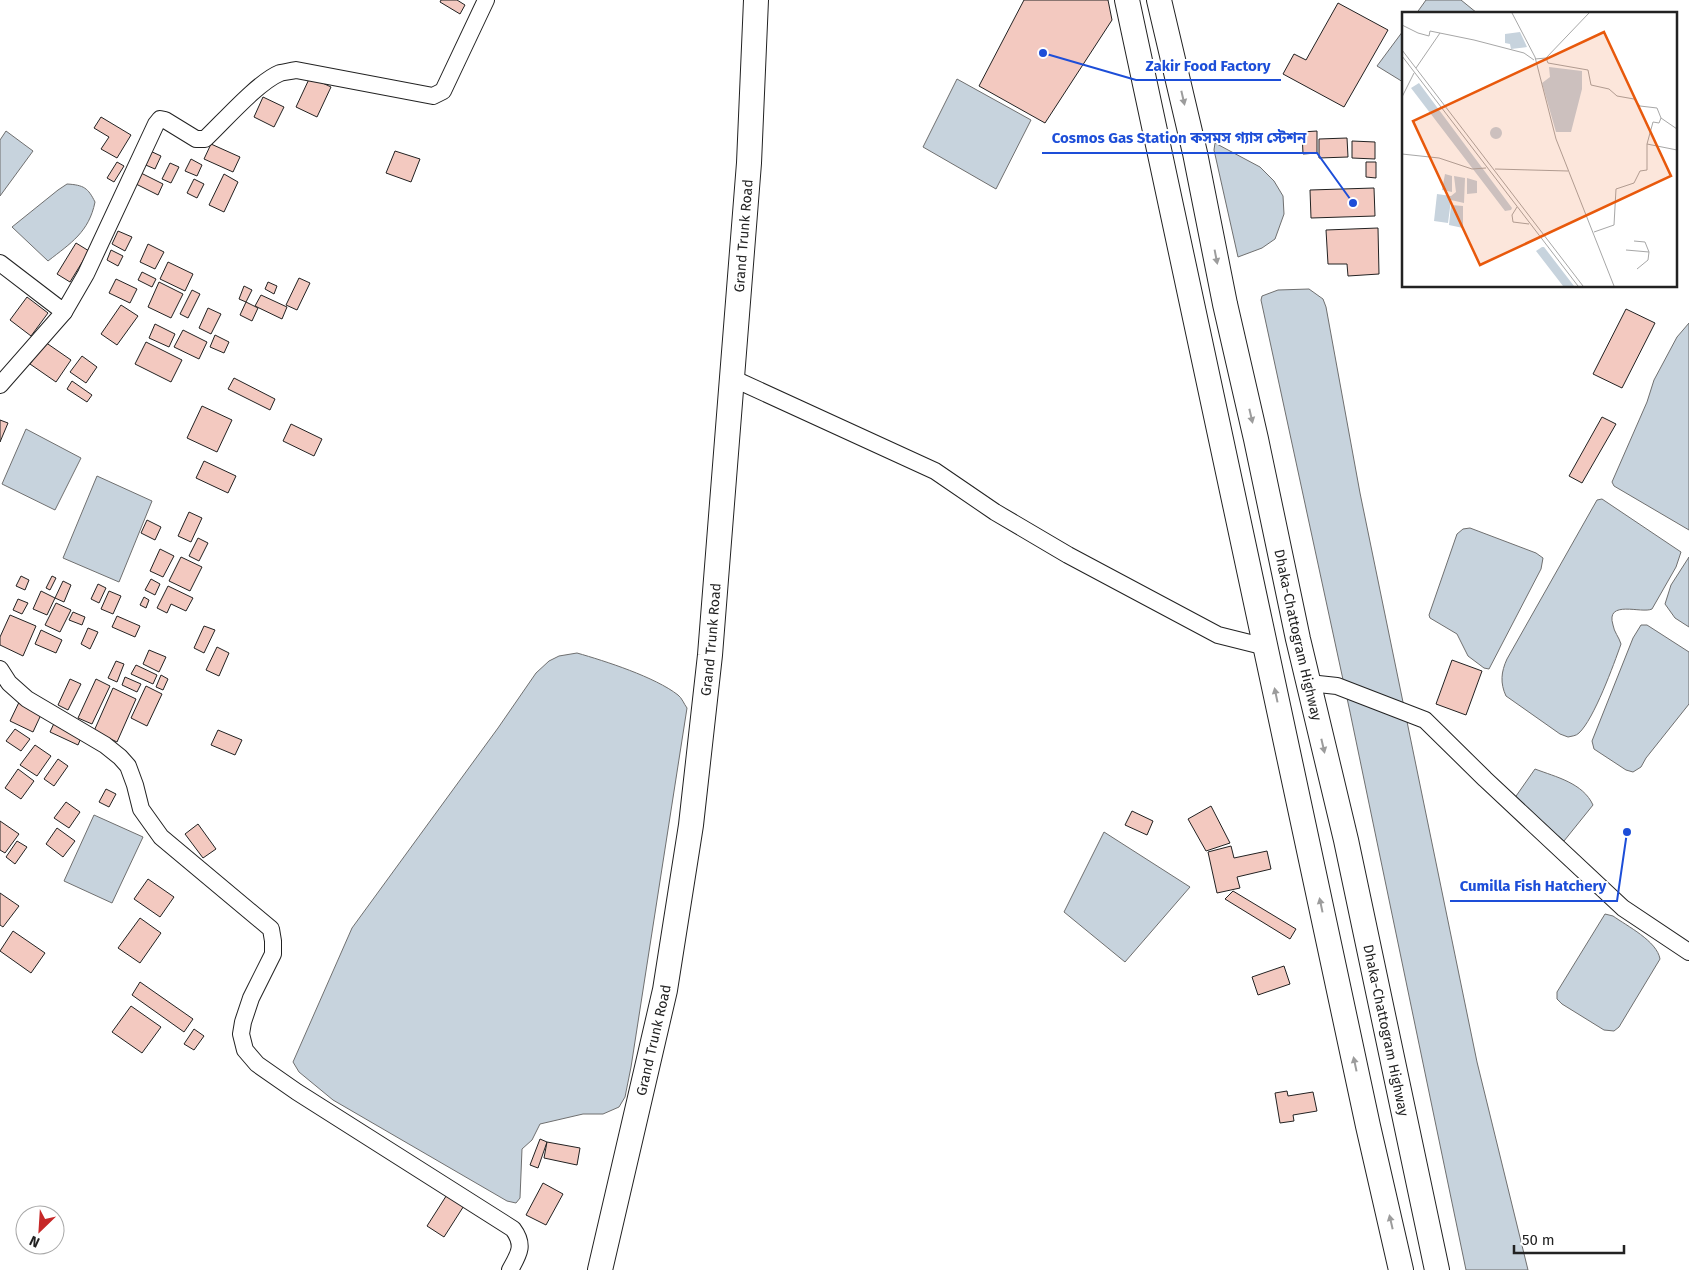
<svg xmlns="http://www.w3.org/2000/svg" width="1689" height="1270" viewBox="0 0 1689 1270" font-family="'Fira Sans','Noto Sans Bengali',sans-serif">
<rect width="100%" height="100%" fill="#fff"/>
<g fill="#c7d3dd" stroke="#6f6f6f">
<path d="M1426,0h35l16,13 -61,1z"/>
<path d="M1403,31v51l-26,-16z"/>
<path d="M957,79l74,41 -35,69 -73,-42z"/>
<path d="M6,131l27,20 -33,45v-56z"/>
<path d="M1215,143l45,24 14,14 9,15 1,18 -9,25 -13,9 -24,9 -24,-107z"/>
<path d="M67,184c17,1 21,4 28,18 -6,30 -24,41 -47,59l-36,-34 46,-37z"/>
<path d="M1309,289l14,10 3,8 34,186 117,569 51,208h-62l-116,-558 -89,-412 1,-4 16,-6z"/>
<path d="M1689,323v207l-75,-44 -2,-4 35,-80 7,-22 23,-43z"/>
<path d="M26,429l55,29 -26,52 -53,-26z"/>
<path d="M97,476l55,25 -33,81 -56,-24z"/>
<path d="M1602,499l79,53 -5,15 -24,42c-10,5 -47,-10 -39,16 1,7 6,12 8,19 -7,20 -27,75 -42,89 -3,3 -7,3 -11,4l-8,-3 -54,-38c-6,-13 -5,-24 1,-37l90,-159z"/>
<path d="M1470,528l66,25 7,5 -2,11 -52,100 -5,-1 -16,-12 -11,-22 -27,-16 -1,-3 28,-81 6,-5z"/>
<path d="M1689,557v70l-14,-9 -10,-14 6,-19z"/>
<path d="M1641,625h6l42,27v52l-43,54 -5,9 -8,5 -7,-2 -32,-21 -2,-8 41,-103z"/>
<path d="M577,653c28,8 78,24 101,42 4,3 6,9 9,13l-56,359 -6,30 -6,10 -16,7h-20l-43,10 -8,16 -10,9 -2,49 -4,5 -9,-2 -174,-101 -34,-28 -6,-10 59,-134 146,-200 38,-55 13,-12 10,-5z"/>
<path d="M1535,769c21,8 48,14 58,36l-29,36 -50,-42z"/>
<path d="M94,815l49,22 -31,66 -48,-22z"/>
<path d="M1104,832l86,55 -65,75 -61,-50z"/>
<path d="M1605,914l8,2c14,10 44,25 47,43l-41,68 -5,4 -10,-1 -42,-26 -5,-5v-7z"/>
</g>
<g fill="#f3c9c0" stroke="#222">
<path d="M441,0h16l8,5 -5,9 -20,-12z"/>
<path d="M1024,0h84l4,20 -67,103 -66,-37z"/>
<path d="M1338,3l50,27 -44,77 -61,-33 11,-20 12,6z"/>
<path d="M310,77l21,10 -14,30 -21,-10z"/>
<path d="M263,97l21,10 -10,20 -20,-10z"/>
<path d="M101,117l30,18 -14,23 -16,-9 8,-12 -15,-9z"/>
<path d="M1317,131v22l-14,1 -1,-22z"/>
<path d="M1347,138l1,19 -29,1v-19z"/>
<path d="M1352,141l23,1v17l-23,-1z"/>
<path d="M211,144l29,13 -7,15 -29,-13z"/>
<path d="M148,150l13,6 -6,13 -14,-6z"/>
<path d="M395,151l25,8 -9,23 -25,-9z"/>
<path d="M191,159l11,6 -5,11 -12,-5z"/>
<path d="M117,162l7,4 -10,16 -7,-4z"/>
<path d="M1366,162h10v16l-10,-1z"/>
<path d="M170,163l9,4 -8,16 -9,-4z"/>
<path d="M141,173l22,11 -5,11 -22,-11z"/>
<path d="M224,174l14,8 -14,30 -15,-7z"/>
<path d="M194,179l10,5 -7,14 -10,-5z"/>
<path d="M1374,188l1,28 -64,2 -1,-28z"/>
<path d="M1378,228l1,46 -31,2 -1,-12h-19l-2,-34z"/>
<path d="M118,231l14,6 -7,14 -13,-7z"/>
<path d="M76,243l13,8 -19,31 -13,-8z"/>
<path d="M148,244l16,8 -9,17 -15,-7z"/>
<path d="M111,250l12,6 -5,10 -11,-6z"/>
<path d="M168,262l25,12 -8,17 -25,-12z"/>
<path d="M142,272l14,7 -4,8 -14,-7z"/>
<path d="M299,278l11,5 -13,27 -11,-5z"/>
<path d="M116,279l21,10 -7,14 -21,-10z"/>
<path d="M159,282l24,12 -12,24 -23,-11z"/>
<path d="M268,282l9,4 -3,8 -9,-5z"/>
<path d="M244,286l8,4 -6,12 -7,-3z"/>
<path d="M192,290l8,4 -12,24 -8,-4z"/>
<path d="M261,295l26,12 -5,12 -27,-13z"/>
<path d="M27,297l21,16 -17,23 -21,-16z"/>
<path d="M246,302l12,6 -6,13 -12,-6z"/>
<path d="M121,305l17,11 -21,29 -16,-11z"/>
<path d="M208,308l13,6 -10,20 -12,-6z"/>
<path d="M1626,309l29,14 -33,65 -29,-14z"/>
<path d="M155,324l20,10 -6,13 -20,-9z"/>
<path d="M183,330l24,12 -8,17 -25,-12z"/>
<path d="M215,335l14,7 -5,11 -14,-6z"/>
<path d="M45,342l26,18 -15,22 -26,-18z"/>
<path d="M146,342l36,18 -11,22 -36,-18z"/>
<path d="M82,356l15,11 -11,16 -16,-11z"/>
<path d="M234,378l41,21 -5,11 -42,-21z"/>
<path d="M72,381l20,14 -5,7 -20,-13z"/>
<path d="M202,406l30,14 -15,32 -30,-14z"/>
<path d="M1602,417l14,7 -34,59 -13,-7z"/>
<path d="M0,420l8,3 -8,19z"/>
<path d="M291,424l31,15 -8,17 -31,-15z"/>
<path d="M204,461l32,15 -8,17 -32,-15z"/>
<path d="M189,512l13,6 -11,24 -13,-6z"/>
<path d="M147,520l14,7 -6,13 -14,-7z"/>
<path d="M198,538l10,5 -9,18 -10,-5z"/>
<path d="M160,549l14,7 -11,21 -13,-6z"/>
<path d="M181,557l21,10 -12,24 -21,-10z"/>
<path d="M21,576l8,4 -4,10 -9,-4z"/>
<path d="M52,576l4,2 -6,12 -4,-2z"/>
<path d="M151,579l9,5 -5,11 -10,-5z"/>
<path d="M63,581l8,4 -7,17 -9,-4z"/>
<path d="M98,584l8,4 -7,15 -8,-4z"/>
<path d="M168,586l25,12 -7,13 -15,-7 -4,9 -10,-5z"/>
<path d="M41,591l14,7 -8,17 -14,-6z"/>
<path d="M109,591l12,5 -8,18 -12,-5z"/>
<path d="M144,597l5,3 -3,8 -6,-3z"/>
<path d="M18,599l10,4 -6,11 -9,-4z"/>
<path d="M56,603l15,7 -11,22 -15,-7z"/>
<path d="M73,612l12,5 -3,8 -13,-5z"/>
<path d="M10,615l26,11 -13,30 -23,-11v-8z"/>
<path d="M117,616l23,10 -5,11 -23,-10z"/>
<path d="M204,626l11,4 -11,23 -10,-5z"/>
<path d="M88,628l10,4 -8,17 -9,-5z"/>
<path d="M41,630l21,10 -6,13 -21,-9z"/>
<path d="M217,647l12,6 -10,23 -13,-6z"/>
<path d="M149,650l17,7 -7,15 -16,-8z"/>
<path d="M1452,660l30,11 -16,44 -30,-11z"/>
<path d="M116,661l8,3 -7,18 -9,-4z"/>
<path d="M136,665l21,10 -4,9 -22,-10z"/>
<path d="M161,675l7,4 -5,11 -7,-3z"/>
<path d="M125,677l16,7 -4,8 -15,-7z"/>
<path d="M70,679l11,5 -13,26 -10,-5z"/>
<path d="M96,679l14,7 -18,38 -14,-6z"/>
<path d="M146,686l16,8 -15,32 -16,-8z"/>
<path d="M113,688l23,11 -19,43 -23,-11z"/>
<path d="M22,696l23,10 -12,26 -23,-11z"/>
<path d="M56,719l28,12 -6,14 -28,-13z"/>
<path d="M15,729l15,10 -9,12 -15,-10z"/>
<path d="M218,730l24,10 -7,15 -24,-10z"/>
<path d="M35,745l16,11 -14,20 -17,-11z"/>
<path d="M58,759l10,7 -14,20 -10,-7z"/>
<path d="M18,769l16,12 -13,18 -16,-11z"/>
<path d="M106,789l10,5 -7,13 -10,-5z"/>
<path d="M66,802l14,10 -11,16 -15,-10z"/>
<path d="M1211,806l19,37 -24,8 -18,-32z"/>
<path d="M1132,811l21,10 -6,14 -22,-10z"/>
<path d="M0,821l19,13 -14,19 -5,-3z"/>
<path d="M198,824l18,25 -13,9 -18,-24z"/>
<path d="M57,828l18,13 -12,16 -17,-13z"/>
<path d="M17,841l10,6 -12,17 -9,-7z"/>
<path d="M1231,846l3,12 33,-7 4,18 -34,8 3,11 -23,5 -9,-41z"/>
<path d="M148,879l26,18 -14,20 -26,-18z"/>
<path d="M1233,891l63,38 -6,10 -65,-40z"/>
<path d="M0,893l19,13 -16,21 -3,-2z"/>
<path d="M140,918l21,15 -21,30 -22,-15z"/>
<path d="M13,931l32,22 -14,20 -31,-22z"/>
<path d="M1284,966l6,18 -32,11 -6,-18z"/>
<path d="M140,982l53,37 -9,13 -52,-37z"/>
<path d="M131,1006l30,21 -19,26 -30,-21z"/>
<path d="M194,1029l10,7 -10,14 -10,-6z"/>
<path d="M1287,1091l1,5 25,-4 4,19 -24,4 1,6 -14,2 -5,-30z"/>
<path d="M540,1139l7,3 -9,26 -8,-3z"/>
<path d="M547,1142l33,6 -3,17 -33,-7z"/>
<path d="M543,1183l20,11 -17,31 -20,-10z"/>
<path d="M450,1190l17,11 -23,36 -17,-11z"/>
</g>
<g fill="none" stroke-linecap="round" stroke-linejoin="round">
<defs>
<g id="minor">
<path d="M0,263l64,49 22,-38 70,-150 4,-5 5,1 31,19h9c19,-18 53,-57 75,-66 5,-1 11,-2 16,-3l137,26 10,-5 43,-91"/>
<path d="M732,378l203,93 60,41 73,43 150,80 48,12"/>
<path d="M0,385l64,-73"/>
<path d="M0,669l9,14 18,16 78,46 15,12 8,9 7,19 6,24 20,28 110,92 2,12v13l-22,44 -8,24 -2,12 4,16 12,14 40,28 216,137c12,16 6,25 -3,41"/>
<path d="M1309,683l28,3 88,34 60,59 138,129 66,44"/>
</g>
<g id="highway">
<path d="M1127,0l241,1126 33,144"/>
<path id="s1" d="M1159,0l36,153 30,151 31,135 42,200 48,201 91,430"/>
<path id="s2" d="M600,1270l65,-280 26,-165 19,-170 39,-492 7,-163"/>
</g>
</defs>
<use href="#minor" stroke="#222" stroke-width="18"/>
<use href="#highway" stroke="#222" stroke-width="26"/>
<use href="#minor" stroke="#fff" stroke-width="16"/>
<use href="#highway" stroke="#fff" stroke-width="24"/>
</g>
<defs><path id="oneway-solid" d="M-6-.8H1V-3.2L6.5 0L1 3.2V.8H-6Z" transform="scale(1.25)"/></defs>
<g fill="#9c9c9c">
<use href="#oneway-solid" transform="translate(1183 98) rotate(77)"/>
<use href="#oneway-solid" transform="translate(1216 257) rotate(79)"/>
<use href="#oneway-solid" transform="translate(1251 416) rotate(77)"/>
<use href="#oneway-solid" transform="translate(1276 695) rotate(-102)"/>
<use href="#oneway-solid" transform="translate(1323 746) rotate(77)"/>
<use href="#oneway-solid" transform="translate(1321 905) rotate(-102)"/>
<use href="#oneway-solid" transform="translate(1355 1064) rotate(-102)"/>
<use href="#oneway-solid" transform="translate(1391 1222) rotate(-103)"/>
</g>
<g text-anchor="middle" stroke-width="4" stroke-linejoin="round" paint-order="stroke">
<g font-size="14" fill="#222" stroke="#fff">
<text dy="5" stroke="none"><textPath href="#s2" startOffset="1046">Grand Trunk Road</textPath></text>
<text dy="5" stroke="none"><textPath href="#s1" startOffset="650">Dhaka-Chattogram Highway</textPath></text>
<text dy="5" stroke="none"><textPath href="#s2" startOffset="641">Grand Trunk Road</textPath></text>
<text dy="5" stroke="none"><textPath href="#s1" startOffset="1055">Dhaka-Chattogram Highway</textPath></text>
<text dy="5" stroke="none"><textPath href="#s2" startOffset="236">Grand Trunk Road</textPath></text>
</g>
</g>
<g transform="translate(1402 12)">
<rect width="275" height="275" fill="#fff"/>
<path d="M118,20l7,15 -16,2 -1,-5 -5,-1v-9zM147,55l33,4v18l-11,43h-15l-14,-49 8,-6zM17,71l93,125 -1,2 -6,1 -94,-123zM88 121a6 6 0 1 1 12 0a6 6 0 1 1-12 0ZM43,162l7,2v16l-10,-2zM52,164l11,2 -1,25 -13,-3 -3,23 -14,-2 3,-27 14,2 5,-4zM65,166l10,3v12l-10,1zM49,193l12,1v22l-14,-3zM140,235h2l30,39h-11l-27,-35z" fill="#c7d3dd"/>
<path fill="none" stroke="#a7a7a7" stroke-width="1" d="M110,1l23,44 21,82 58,147M0,13l16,8 11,3 1,-5 44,9 50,13 10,7M0,38l181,236M0,44l176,230M144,46l2,5 40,7 3,15 18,4 8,7 17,3 6,7 17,2 4,10 16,11M133,47l11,-1 43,-45M14,56l24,-35M0,85l12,-24M245,132l6,-22 6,1 2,-5M0,142l37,4 33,11 14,-1M93,157l73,2M115,195l-5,8 1,7 16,2M192,220l20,-7 2,-36 18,-6 6,-12 7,-1v-26l30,6M232,229l11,1 4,10 -1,8 -11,9M224,238l23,2"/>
<path fill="#e8590c" fill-opacity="0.15" stroke="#e8590c" stroke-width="2.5" d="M202,20l67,144 -191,89 -67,-144z"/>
<rect width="275" height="275" fill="none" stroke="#222" stroke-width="2.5"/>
</g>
<path fill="none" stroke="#1d4ed8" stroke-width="2" d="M1043 53L1136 80H1281M1353 203L1317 153H1042M1627 832L1617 901H1450"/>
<g fill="#1d4ed8" stroke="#fff" stroke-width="2">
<circle cx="1043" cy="53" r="5"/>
<circle cx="1353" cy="203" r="5"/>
<circle cx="1627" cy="832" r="5"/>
</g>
<g font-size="15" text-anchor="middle" font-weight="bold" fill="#1d4ed8" stroke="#fff" stroke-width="4" stroke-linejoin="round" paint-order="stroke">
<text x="1208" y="71">Zakir Food Factory</text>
<text x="1179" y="143">Cosmos Gas Station কসমস গ্যাস স্টেশন</text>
<text x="1533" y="891">Cumilla Fish Hatchery</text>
</g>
<g transform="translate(40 1230) rotate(205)"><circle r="24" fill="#ffffff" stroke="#a7a7a7"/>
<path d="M0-4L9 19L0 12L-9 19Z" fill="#c62828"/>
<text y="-8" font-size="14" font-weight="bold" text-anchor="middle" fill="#222222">N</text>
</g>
<path d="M1514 1245v8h110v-8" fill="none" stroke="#222222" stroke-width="2.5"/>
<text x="1522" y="1245" font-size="15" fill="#222222" stroke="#ffffff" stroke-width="4" paint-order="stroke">50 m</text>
</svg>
